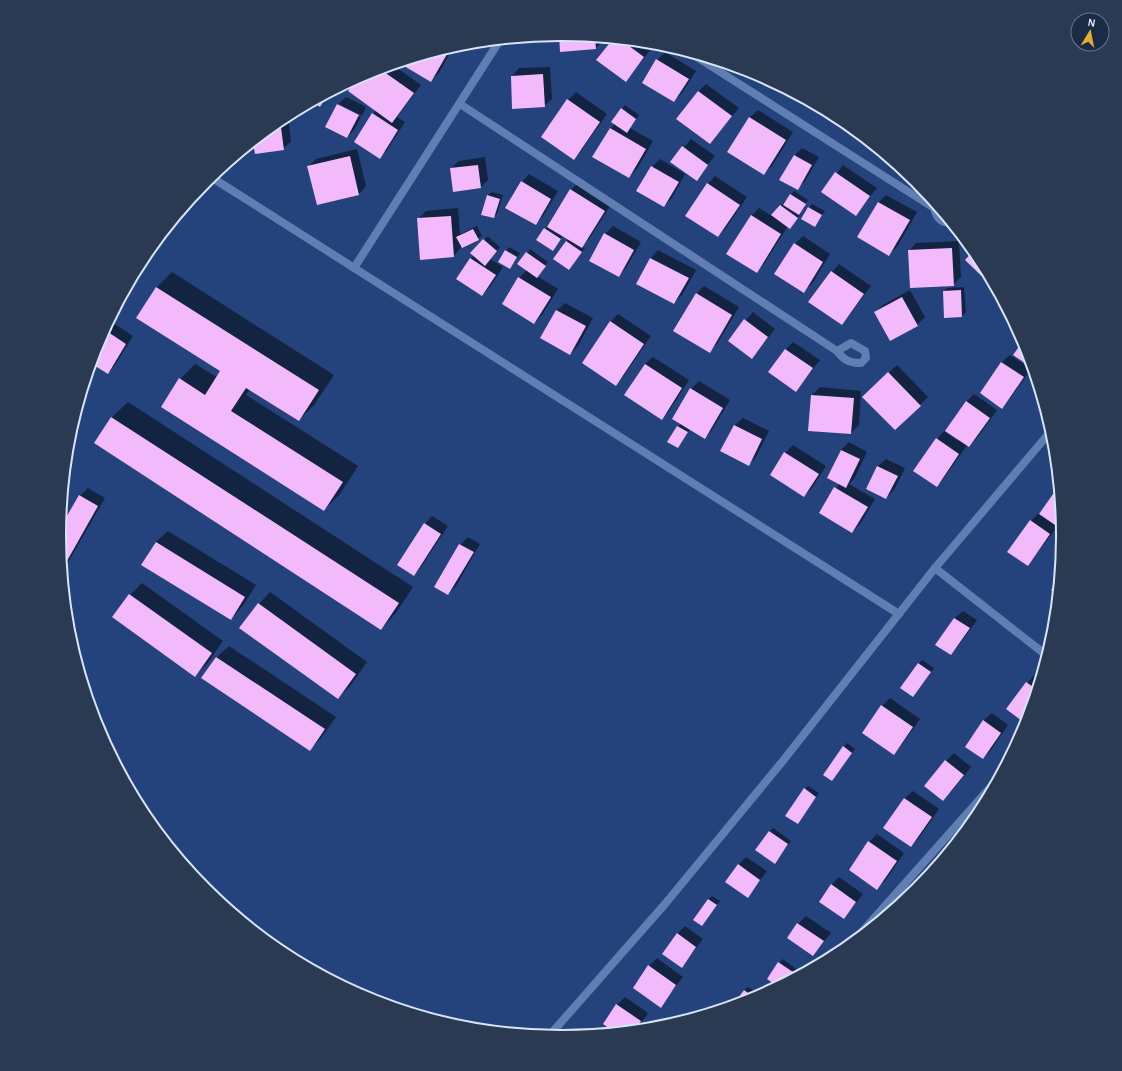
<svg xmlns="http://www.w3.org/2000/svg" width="1122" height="1071" viewBox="0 0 1122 1071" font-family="'Alegreya Sans',sans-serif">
<rect width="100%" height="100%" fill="#24427c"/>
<g fill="#0007">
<path d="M560,34l43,4 1,2 -8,8z"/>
<path d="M614,39l27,3 10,7 -25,32z"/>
<path d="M454,46l-15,27 -8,7 -31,-17z"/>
<path d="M665,52l31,19 -14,22 -8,8 -17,-41z"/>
<path d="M393,65l28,20 -24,32 8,5 -18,28 -7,8 -7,-44 3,-4 -26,-19 9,-14 10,-5z"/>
<path d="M550,67l2,32 -8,7 -32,-30 7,-8z"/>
<path d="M706,84l33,24 -29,35 -12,-51z"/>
<path d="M576,92l31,22 -26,37 -7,7 -32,-22 26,-36z"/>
<path d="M330,93l-10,12 -6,-3z"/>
<path d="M346,97l20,10 -4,9 -23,-12v2l22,11 -7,13 -7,7 -21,-11 12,-22z"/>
<path d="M625,105l14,10 -9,13 23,13 -16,28 -8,8 -19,-48 5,-5 7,-15z"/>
<path d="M758,110l35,22 -21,34 -8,7 -35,-22 21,-34z"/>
<path d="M288,116l3,25 -8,8 -28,4 -1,-11z"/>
<path d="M691,139l24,17 -19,23 -24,-17z"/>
<path d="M802,148l17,9 -14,24 -8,8 -16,-9 14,-25z"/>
<path d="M357,149l9,37 -7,8 -51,-27 8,-8z"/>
<path d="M485,157l3,23 -8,8 -29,-20 8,-7z"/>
<path d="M660,159l25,15 -13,24 -8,8 -12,-39z"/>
<path d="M843,165l34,23 -22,27 -33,-23z"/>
<path d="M529,174l29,17 -15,25 -8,8 -13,-42z"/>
<path d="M715,176l32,21 -21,31 -8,8 -10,-52z"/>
<path d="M579,182l33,21 -23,36 -7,7 3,2 -16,21 -2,-28 2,-2 -6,-4 -10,15 -9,-21 5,-3 22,-36z"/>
<path d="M794,191l14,9 -9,13 2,1 -11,14 -2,-2 -24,38 -7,8 -29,-18 24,-39 7,-7 13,8z"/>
<path d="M492,192l11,3 -6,19 -4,3 -5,-22z"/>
<path d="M886,195l31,17 -20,35 -8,7 -11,-51z"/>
<path d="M812,204l13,7 -10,14 -6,-17z"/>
<path d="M458,208l2,26 17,-8 5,10 -21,11 -7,9 -36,-37 8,-8z"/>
<path d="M613,226l28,16 -15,26 -8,8 -13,-42z"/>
<path d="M487,236l13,11 -10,12 13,8 -13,20 -8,8 -11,-36z"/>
<path d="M803,236l27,18 -18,30 -8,7 -9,-47z"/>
<path d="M959,241l2,36 -8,8 -44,-34 7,-8z"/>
<path d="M509,247l11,6 -10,14 -11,-6z"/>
<path d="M530,249l18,13 -11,14 21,13 -16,26 -8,8 -31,-19 16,-26 8,-8v-17z"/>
<path d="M658,250l38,20 -14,25 -8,8 -37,-20 14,-25z"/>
<path d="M839,264l32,22 -22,30 -8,8 -9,-52z"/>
<path d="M172,272l162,103 -20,30 -15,15 -49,-31 -4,6 112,71 -18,28 -16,16 -144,-131 15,-15 22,13 4,-6 -83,-54 19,-30z"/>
<path d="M704,286l35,21 -22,37 -8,7 -13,-57z"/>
<path d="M964,287l2,25 -4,4 -17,1 -1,-26 3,-3z"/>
<path d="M910,290l15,27 -8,8 -27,15 -15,-28 8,-7z"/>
<path d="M565,303l28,15 -15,28 -8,8 -29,-16 16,-28z"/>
<path d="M753,312l22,17 -23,29 -23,-18z"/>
<path d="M618,314l33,22 -28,41 -7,7 -6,-62z"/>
<path d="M110,321l23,15 -18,29 -7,8 -16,-10 6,-20z"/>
<path d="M793,342l27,18 -24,31 -10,-42z"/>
<path d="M1010,355l21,14 -22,31 -7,7 -21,-14 21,-31z"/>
<path d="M653,357l36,23 -20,31 -7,7 -17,-54z"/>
<path d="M897,365l31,32 -33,32 -24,-40z"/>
<path d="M699,381l31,19 -18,30 -8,8 -14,-9 -12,18v-20l3,-3 -8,-5 18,-30z"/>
<path d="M820,387l41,4 -2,34 -8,8 -42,-3 3,-35z"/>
<path d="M974,394l23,16 -20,28 -8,8 -2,-1 -23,33 -7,8v-47l7,-8 14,10 8,-39z"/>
<path d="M128,402l285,185 -17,26 -15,16 -286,-186 17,-26z"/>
<path d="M743,418l26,13 -13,26 -8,8 -26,-14 13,-26z"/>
<path d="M849,442l18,10 -13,27 -5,5 26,15 -15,25 -8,8 -32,-20 20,-29 -12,-5 13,-28z"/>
<path d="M793,445l33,21 -14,22 -8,8 -33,-21 14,-22z"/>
<path d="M886,459l19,9 -11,22 -8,8 -19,-9 11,-23z"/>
<path d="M88,488l17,10 -42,73 -3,-40 20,-35z"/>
<path d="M1058,488l3,34 -33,43 -19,-13 22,-31 8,-8 1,1z"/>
<path d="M432,516l16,10 -27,41 -7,8 11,-51z"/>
<path d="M168,531l88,54 -14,22 -11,12 -75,-77z"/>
<path d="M468,537l12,7 -24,42 -8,8 12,-49z"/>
<path d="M142,583l81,58 -16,23 -12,11 -65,-80z"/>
<path d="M270,592l97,70 -17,24 -12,12 -79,-94z"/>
<path d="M963,611l14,9 -19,26 -7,8 -14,-10 18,-26z"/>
<path d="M229,646l107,71 -15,21 -11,11 -107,-71 14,-21z"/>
<path d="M922,660l12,8 -21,28 5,-32z"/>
<path d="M1034,675l5,3 -10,36 -7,6 -15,-11z"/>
<path d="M890,698l30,21 -19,27 -7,7 -30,-20 18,-27z"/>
<path d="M992,713l16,12 -17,25 -8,8 -17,-12 18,-26z"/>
<path d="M847,743l8,6 -23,31 11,-33z"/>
<path d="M954,753l17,14 -20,25 -5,-31z"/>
<path d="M808,786l11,7 -18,26 4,-30z"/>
<path d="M913,791l26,18 -20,29 -8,8 -26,-18 20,-30z"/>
<path d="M773,828l18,13 -13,18 -9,-27z"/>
<path d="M877,834l27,19 -19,28 -8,7 -8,-46z"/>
<path d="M746,857l21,14 -20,26 -9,-32z"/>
<path d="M839,877l24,17 -19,24 -13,-33z"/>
<path d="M712,896l8,5 -18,24 6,-26z"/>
<path d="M806,916l25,17 -18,22 -15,-31z"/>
<path d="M685,926l18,13 -21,27 -5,-32z"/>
<path d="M657,958l26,19 -23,29 -11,-40z"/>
<path d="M783,959l13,10 -8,11 -10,5 1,-22z"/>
<path d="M748,987l12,8 -25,9 9,-14z"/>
<path d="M625,997l23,16 -12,17 -20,2 1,-27z"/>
<path d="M594,1029l5,4 -10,1z"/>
</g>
<g fill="#f2bafa">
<path d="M559,34l36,3 1,12 -36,3z"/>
<path d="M613,39l8,1 23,17 -18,25 -30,-22z"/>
<path d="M449,48l1,1 -19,33 -32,-19z"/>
<path d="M656,59l33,20 -15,23 -32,-19z"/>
<path d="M380,69l34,24 -22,30 -44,-32 9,-12z"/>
<path d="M543,74l2,33 -33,2 -1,-33z"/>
<path d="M698,91l34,25 -22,28 -34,-25z"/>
<path d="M327,95l-7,12 -7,-5z"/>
<path d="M567,99l33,23 -26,38 -33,-23z"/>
<path d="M337,104l22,11 -12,23 -22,-11z"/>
<path d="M621,108l15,11 -9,14 -16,-11z"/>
<path d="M372,113l26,17 -18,29 -26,-17z"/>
<path d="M749,117l37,23 -22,35 -37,-23z"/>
<path d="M280,120l4,30 -29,4 -2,-11z"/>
<path d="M610,128l36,21 -17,29 -37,-21z"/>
<path d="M682,146l26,19 -11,16 -27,-19z"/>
<path d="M794,155l18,10 -14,25 -19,-10z"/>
<path d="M350,156l9,39 -42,10 -10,-39z"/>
<path d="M478,165l3,23 -28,4 -3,-24z"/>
<path d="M651,166l28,16 -15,25 -28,-16z"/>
<path d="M835,172l35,24 -14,20 -35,-24z"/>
<path d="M521,181l30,18 -15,26 -31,-17z"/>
<path d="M707,183l33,22 -22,32 -33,-21z"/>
<path d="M570,189l35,22 -23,37 -35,-21z"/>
<path d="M790,194l16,10 -7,11 -16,-10z"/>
<path d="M487,195l13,4 -6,19 -13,-3z"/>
<path d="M878,202l32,18 -21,36 -32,-19z"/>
<path d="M780,205l18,13 -8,11 -19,-14z"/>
<path d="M808,207l14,8 -7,12 -14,-8z"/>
<path d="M751,215l30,19 -24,39 -31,-19z"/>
<path d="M451,216l3,41 -34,3 -3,-42z"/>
<path d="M544,228l17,11 -8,12 -17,-11z"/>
<path d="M473,229l6,11 -17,8 -6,-11z"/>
<path d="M604,233l30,17 -15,27 -30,-16z"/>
<path d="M483,239l14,12 -12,15 -15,-13z"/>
<path d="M566,241l16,11 -13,18 -16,-11z"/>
<path d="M794,243l29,19 -19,31 -30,-19z"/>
<path d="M952,248l2,38 -44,2 -2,-38z"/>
<path d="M505,250l12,7 -7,12 -12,-7z"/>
<path d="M973,251l5,6 18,33 -31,-30z"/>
<path d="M526,252l20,14 -9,12 -20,-14z"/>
<path d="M470,258l26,17 -14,21 -26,-17z"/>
<path d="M650,258l39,20 -15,26 -38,-20z"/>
<path d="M831,271l33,23 -22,31 -34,-23z"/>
<path d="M518,277l33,20 -17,27 -32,-20z"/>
<path d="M156,287l163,103 -20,31 -53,-33 -15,23 112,71 -19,29 -163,-104 18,-29 26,17 15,-24 -84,-53z"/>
<path d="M961,290l1,27 -18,1 -1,-27z"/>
<path d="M696,293l36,22 -22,38 -37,-22z"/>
<path d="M902,297l16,29 -28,15 -16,-29z"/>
<path d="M556,310l30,16 -16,29 -30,-17z"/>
<path d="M744,319l24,18 -16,22 -24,-18z"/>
<path d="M610,321l34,23 -28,42 -34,-23z"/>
<path d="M105,330l21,14 -18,30 -16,-10 6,-21z"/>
<path d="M1023,341l9,27 -19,-13z"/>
<path d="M785,349l28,19 -17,24 -28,-20z"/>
<path d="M1001,362l23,15 -22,32 -22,-16z"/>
<path d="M645,364l37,24 -20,32 -38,-25z"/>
<path d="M888,372l33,34 -26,24 -33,-33z"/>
<path d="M690,388l33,20 -18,31 -33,-20z"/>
<path d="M811,395l43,3 -3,36 -43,-3z"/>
<path d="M966,401l24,17 -21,29 -24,-16z"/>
<path d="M111,417l288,186 -18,27 -287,-187z"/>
<path d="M734,425l28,14 -13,27 -29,-15z"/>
<path d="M677,426l11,6 -10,16 -11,-6z"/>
<path d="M936,438l23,16 -22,33 -24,-16z"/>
<path d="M841,450l19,9 -14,29 -19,-10z"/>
<path d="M784,452l35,22 -15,23 -34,-22z"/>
<path d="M877,466l21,10 -12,23 -20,-10z"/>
<path d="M834,487l34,20 -16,26 -33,-20z"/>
<path d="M1058,487l3,35 -3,5 -19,-13z"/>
<path d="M79,495l19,11 -35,62 -3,-40z"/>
<path d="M1030,520l20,14 -22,32 -21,-14z"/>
<path d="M424,523l17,11 -27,42 -17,-11z"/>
<path d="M156,542l89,55 -14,23 -90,-55z"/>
<path d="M459,544l15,8 -26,43 -14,-8z"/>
<path d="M1058,581v3l-1,10 -6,-4z"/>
<path d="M129,594l83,59 -17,24 -83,-60z"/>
<path d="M258,603l98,71 -18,25 -99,-71z"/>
<path d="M954,618l16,10 -19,27 -16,-10z"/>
<path d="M216,657l109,72 -15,22 -109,-73z"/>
<path d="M918,663l13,9 -18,25 -13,-9z"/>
<path d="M1026,682l10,7 -7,22 -7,10 -16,-12z"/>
<path d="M881,705l32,22 -19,28 -32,-22z"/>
<path d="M983,720l18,13 -18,26 -18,-12z"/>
<path d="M843,746l9,7 -20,28 -9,-6z"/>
<path d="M945,760l19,15 -21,26 -19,-15z"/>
<path d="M804,788l12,9 -18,27 -13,-8z"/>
<path d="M904,798l28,19 -21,30 -28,-19z"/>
<path d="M769,831l19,13 -13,20 -20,-14z"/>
<path d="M868,841l29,20 -20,29 -28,-20z"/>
<path d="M738,864l22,16 -12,18 -23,-16z"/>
<path d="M831,884l25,18 -12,17 -25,-17z"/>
<path d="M708,899l9,6 -15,21 -9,-6z"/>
<path d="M797,923l27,18 -11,15 -26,-18z"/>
<path d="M677,933l19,14 -14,21 -20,-14z"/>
<path d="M778,962l15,10 -5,8 -11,6 -10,-7z"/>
<path d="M648,965l28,20 -15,23 -28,-20z"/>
<path d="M744,990l11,8 -22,7z"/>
<path d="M616,1004l25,17 -6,9 -21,2 -11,-8z"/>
</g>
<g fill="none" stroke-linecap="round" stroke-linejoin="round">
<g stroke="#617eb3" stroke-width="8">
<path d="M692,54l242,154c2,9 7,15 16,15"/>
<path d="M460,104l377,247c7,9 12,12 24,12l5,-5 -1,-7 -14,-8 -14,8"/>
<path d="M211,177l688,437"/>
<path d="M354,268l146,-228"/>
<path d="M935,568l111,87"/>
<path d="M854,941l142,-160"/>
<path d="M549,1036l116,-132 117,-142 153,-194 116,-137"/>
</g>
</g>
<path d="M0 0H1122V1071H0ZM560 41H562A494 494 0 0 1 1056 535V536A494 494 0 0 1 562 1030H560A494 494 0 0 1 66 536V535A494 494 0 0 1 560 41Z" fill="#2b3a53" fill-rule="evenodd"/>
<path fill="none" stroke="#d8e4f9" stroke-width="2" d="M560 41H562A494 494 0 0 1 1056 535V536A494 494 0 0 1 562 1030H560A494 494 0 0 1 66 536V535A494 494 0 0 1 560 41Z"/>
<g transform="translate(1090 32) rotate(10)"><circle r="19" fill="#1c2b45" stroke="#67758d"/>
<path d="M0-3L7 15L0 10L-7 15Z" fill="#e5ad35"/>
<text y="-6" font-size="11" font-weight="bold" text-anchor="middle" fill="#d8e4f9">N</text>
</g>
</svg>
